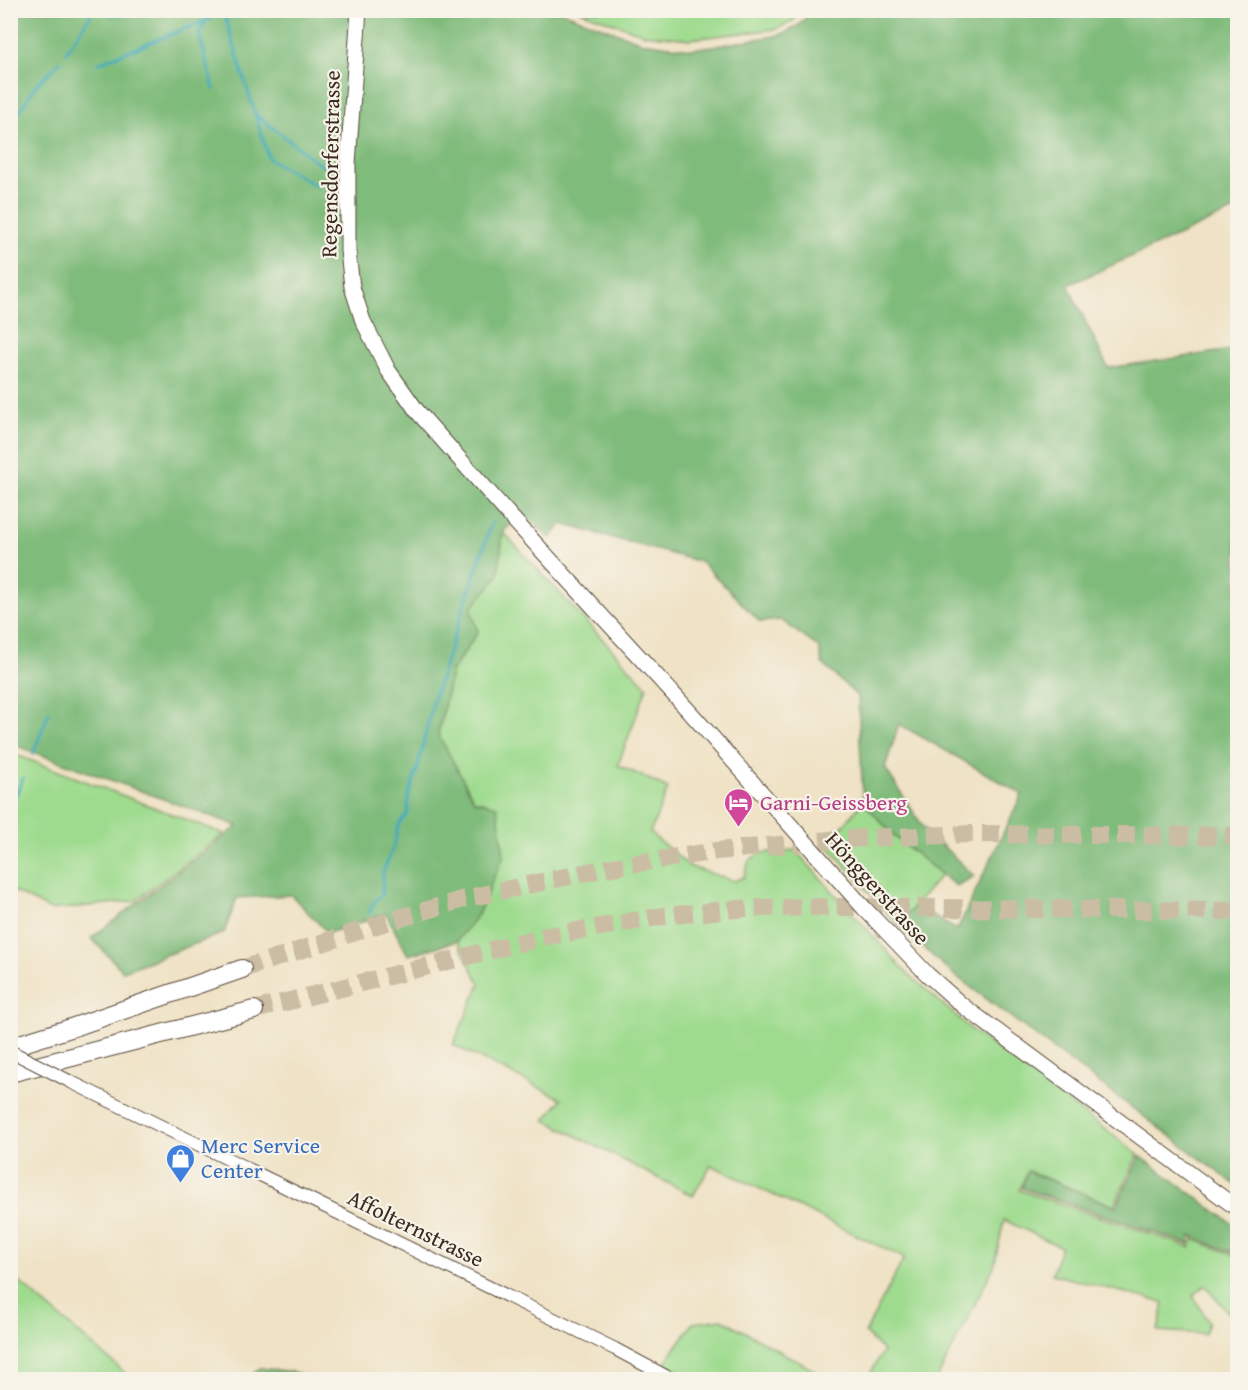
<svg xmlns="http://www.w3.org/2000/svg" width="1248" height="1390" viewBox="0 0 1248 1390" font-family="'Gentium Book Plus',serif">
<rect width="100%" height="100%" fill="#f7f3e8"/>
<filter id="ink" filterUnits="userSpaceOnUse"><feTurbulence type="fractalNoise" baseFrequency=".0167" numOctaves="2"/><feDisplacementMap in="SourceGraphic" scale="12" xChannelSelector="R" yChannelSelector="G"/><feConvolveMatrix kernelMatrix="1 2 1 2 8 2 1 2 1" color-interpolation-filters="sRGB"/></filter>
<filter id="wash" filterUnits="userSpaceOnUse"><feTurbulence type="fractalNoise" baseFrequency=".008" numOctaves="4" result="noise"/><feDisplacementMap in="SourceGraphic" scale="24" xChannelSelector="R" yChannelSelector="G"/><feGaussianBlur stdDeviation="1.35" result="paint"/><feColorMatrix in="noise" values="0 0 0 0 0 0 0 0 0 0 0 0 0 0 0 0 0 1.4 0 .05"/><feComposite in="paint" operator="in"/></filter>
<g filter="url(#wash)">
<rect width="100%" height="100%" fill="#efe2c5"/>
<g fill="#9fdb8f" stroke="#6d8256" stroke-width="1.5">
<path d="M580,11h221l-8,10 -16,8 -87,10 -46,-5z"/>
<path d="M503,532l144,155 -29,78 50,23 -18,45 41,34 43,14 10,-4 5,-16 11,-8 35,-3 110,121 68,60 165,123 -24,52 -86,-35 -9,19 171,57 3,-8 44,17v65l-4,-3 -28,-33 -12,11 16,26 -4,12 -47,-3 6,-28 -112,-29 9,-27 -57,-27 -10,46 -57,113h-70l16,-28 -18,-18 39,-75 -193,-93 -18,31 -148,-76 17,-21 -109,-54 27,-61 -23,-43 21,-27 -4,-114 -36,-66 14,-64 26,-38 -8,-23 28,-33z"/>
<path d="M11,753l213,81 -89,67 -84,9 -40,-20z"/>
<path d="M863,802l32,35 47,37 -44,51 -71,-80z"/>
<path d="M10,1274l122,105h-121z"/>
<path d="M722,1319l108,60h-136l-29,-16 28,-40z"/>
</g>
<g fill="#7fbb7a" stroke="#5d724c" stroke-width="1.5">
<path d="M10,11h551l9,4 72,27 49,7 36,-5 53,-9 18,-9 14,-15h425v198l-169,76 40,83 129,-19v837l-284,-212 -55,-49 17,-19 42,24 65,-136 -123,-70 -14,44 38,59 51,49 -18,10 -61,-49 -32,-35 -5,-105 -36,-34 -3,-15 -38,-28 -21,2 -59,-60 -139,-38 -12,14 -28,-25 -19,19 -5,44 -27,33 7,23 -26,38 -14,64 36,66 23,6 7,49 -26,59 -21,27 -49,14 -22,-41 -58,19 -37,-38 -54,3 -13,35 -101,38 -32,-33 147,-112 -227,-82z"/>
<path d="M1140,1156l97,71v27l-46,-18 -2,8 -167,-56 5,-17 89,36z"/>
<path d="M260,1368l33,4 23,7h-69z"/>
</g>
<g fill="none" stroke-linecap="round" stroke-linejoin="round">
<g stroke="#3aa9b9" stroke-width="3">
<path d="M223,10l46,149 48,27"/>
<path d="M112,15l41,-5"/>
<path d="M205,22l-6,12 15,55"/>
<path d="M66,52l28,-42"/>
<path d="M98,63l112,-44 12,-9"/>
<path d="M255,114l67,52"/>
<path d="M10,126l27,-42 23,-22"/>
<path d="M33,754l16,-42"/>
<path d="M10,808l13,-30"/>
<path d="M369,913l4,-9 9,-10 1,-22 10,-24 6,-24 9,-11v-15l10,-31 16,-70 58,-175"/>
</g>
</g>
</g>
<g filter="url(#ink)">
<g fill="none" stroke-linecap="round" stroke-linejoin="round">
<g stroke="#cbbda4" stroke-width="18" stroke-dasharray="18 9" stroke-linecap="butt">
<path d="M242,969l135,-44 87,-26 142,-31 111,-17 124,-12 130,-5 267,2"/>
<path d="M254,1010l289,-73 120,-21 85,-8 95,-1 395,4"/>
</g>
<defs>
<path id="minor" d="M71,1082l544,267 58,31"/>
<path id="major" d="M359,10l-11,154v87l4,36 11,34 25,49 29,41 94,106 177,193 176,198 63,66 36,32 38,28 237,175"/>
<g id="highway">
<path d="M10,1047l61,-19 171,-59"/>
<path d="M10,1073l244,-63"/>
</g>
</defs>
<use href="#minor" stroke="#564637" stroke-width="14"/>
<use href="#major" stroke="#564637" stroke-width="17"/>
<use href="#highway" stroke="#564637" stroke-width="20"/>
<use href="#minor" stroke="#fff" stroke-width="12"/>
<use href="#major" stroke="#fff" stroke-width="15"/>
<use href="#highway" stroke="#fff" stroke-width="18"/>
<defs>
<path id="minor-bridge" d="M10,1051l61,31"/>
</defs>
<use href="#minor-bridge" stroke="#564637" stroke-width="14" stroke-linecap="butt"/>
<use href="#minor-bridge" stroke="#fff" stroke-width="12"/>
</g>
</g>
<defs>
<symbol id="hotel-pin" viewBox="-11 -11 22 30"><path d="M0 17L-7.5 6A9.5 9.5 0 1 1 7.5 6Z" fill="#d1479c" stroke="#f7f3e8"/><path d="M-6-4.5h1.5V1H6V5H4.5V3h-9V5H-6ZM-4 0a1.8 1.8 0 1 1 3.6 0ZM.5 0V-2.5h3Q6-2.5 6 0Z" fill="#fff"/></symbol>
<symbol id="shop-pin" viewBox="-11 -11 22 30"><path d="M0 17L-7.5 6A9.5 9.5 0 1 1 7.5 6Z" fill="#3f7fe0" stroke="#f7f3e8"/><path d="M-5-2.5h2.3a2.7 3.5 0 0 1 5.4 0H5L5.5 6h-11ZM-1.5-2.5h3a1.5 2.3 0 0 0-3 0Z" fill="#fff"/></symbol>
</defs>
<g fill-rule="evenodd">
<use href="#hotel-pin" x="722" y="786" width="33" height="45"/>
<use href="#shop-pin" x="164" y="1142" width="33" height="45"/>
</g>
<g text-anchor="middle" stroke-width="4.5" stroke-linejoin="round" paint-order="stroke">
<g font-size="22" fill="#3b2a1e" stroke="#f7f3e8">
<text transform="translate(330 164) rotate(-89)" y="8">Regensdorferstrasse</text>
<text transform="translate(878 888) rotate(48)" y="8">Hönggerstrasse</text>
<text transform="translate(416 1228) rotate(26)" y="8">Affolternstrasse</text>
</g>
<g font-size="22" fill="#b23c85" stroke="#f7f3e8" text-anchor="start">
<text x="760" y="810">Garni-Geissberg</text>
</g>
<g font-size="22" fill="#366cbe" stroke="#f7f3e8" text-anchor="start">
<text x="201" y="1153">Merc Service<tspan x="201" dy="25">Center</tspan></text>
</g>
</g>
<rect width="1248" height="1390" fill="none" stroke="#f7f3e8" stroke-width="36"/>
</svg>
